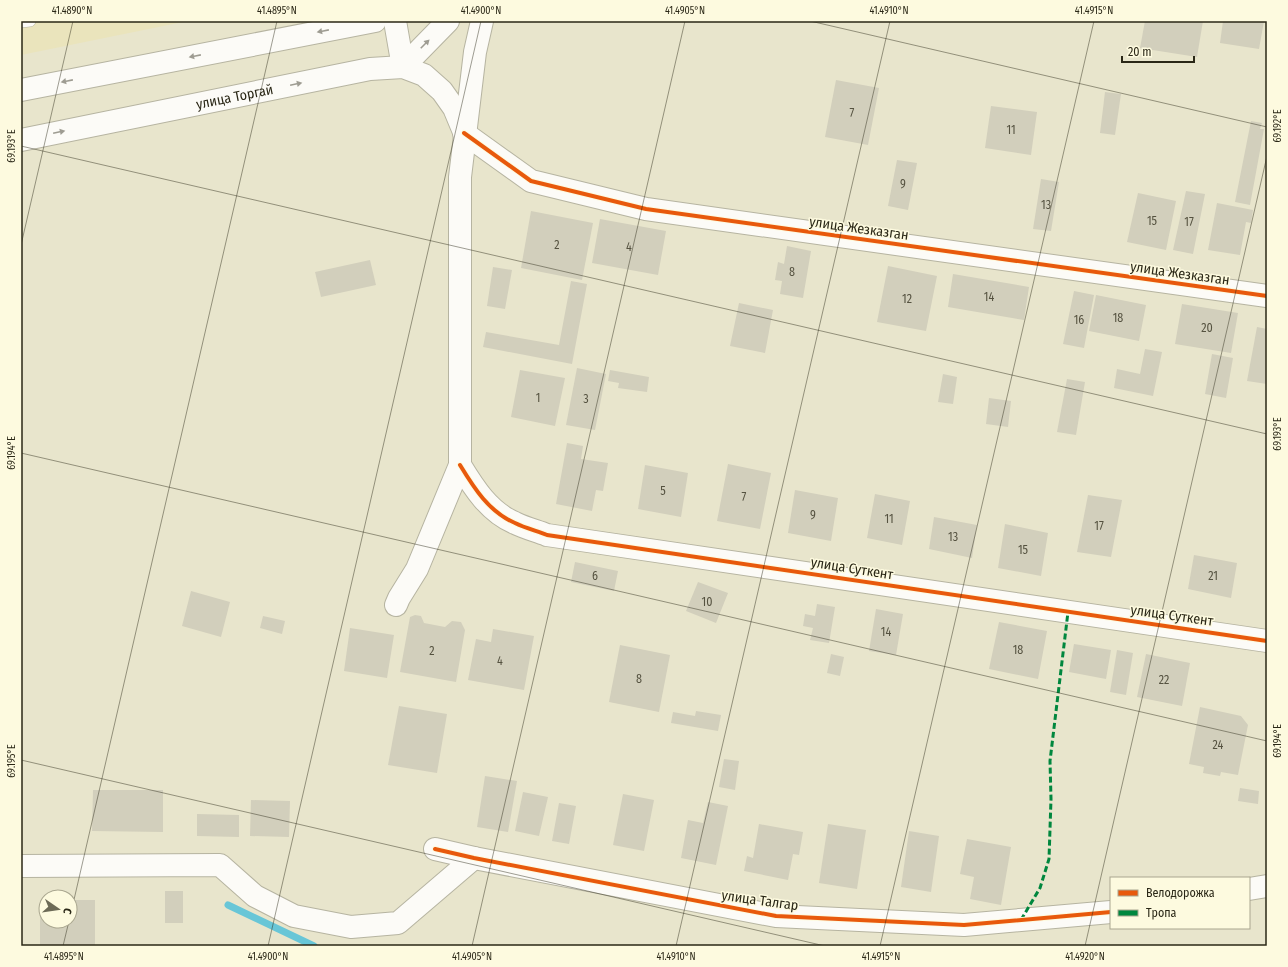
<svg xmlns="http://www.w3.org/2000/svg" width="1288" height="967" viewBox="0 0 1288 967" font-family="'Fira Sans Condensed',sans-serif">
<rect width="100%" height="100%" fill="#e8e5cc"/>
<path fill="#eae4bc" d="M21,21h167l-167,34z"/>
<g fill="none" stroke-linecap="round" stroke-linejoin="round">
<path stroke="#68c6d7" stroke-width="7" d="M228,905l86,41"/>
</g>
<g fill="#d2cfbc">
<path d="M1145,21h58l-6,36 -57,-9z"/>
<path d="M1223,21h41l-5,28 -39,-6z"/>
<path d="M836,80l43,8 -11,57 -43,-8z"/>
<path d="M1105,92l16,2 -6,41 -15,-2z"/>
<path d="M991,106l46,6 -6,43 -46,-7z"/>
<path d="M1251,121l11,2 -2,6h4l-14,76 -15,-3z"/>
<path d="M897,160l20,3 -9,47 -20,-4z"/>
<path d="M1041,179l18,3 -8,49 -18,-2z"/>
<path d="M1186,191l19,3 -12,60 -20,-4z"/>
<path d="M1138,193l38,8 -10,49 -39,-8z"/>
<path d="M1217,203l36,7 -2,13 -5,-1 -6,33 -32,-5z"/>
<path d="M531,211l62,12 -11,57 -61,-12z"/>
<path d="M600,219l66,12 -8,44 -66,-12z"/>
<path d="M787,246l24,5 -8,47 -23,-4 2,-13 -7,-1 3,-18 6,2z"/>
<path d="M370,260l6,25 -55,12 -6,-25z"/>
<path d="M888,266l49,10 -11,55 -49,-9z"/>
<path d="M493,267l19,3 -7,39 -18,-3z"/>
<path d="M953,274l76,13 -5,33 -76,-13z"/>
<path d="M571,281l16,3 -15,80 -89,-17 3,-15 73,13z"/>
<path d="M1074,291l20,4 -10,53 -21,-4z"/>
<path d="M1096,295l50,10 -7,36 -50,-10z"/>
<path d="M739,303l34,7 -8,43 -35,-7z"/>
<path d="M1182,304l56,9 -7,40 -56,-9z"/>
<path d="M1257,327l10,2v55l-20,-3z"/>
<path d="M1145,349l17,3 -9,44 -39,-8 3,-19 23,5z"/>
<path d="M1212,354l21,4 -7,40 -21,-4z"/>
<path d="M577,368l29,6 -11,56 -29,-5z"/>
<path d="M520,370l45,8 -10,48 -44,-9z"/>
<path d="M610,370l39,7 -2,15 -29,-4 1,-5 -11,-2z"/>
<path d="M943,374l14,3 -4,27 -15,-2z"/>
<path d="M1067,379l18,3 -9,53 -19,-3z"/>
<path d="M989,398l22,3 -3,26 -22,-3z"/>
<path d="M567,443l16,3 -2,13 27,4 -5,28 -7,-1 -4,21 -36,-7z"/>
<path d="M728,464l43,9 -11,56 -43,-8z"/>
<path d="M645,465l43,8 -7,44 -43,-8z"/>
<path d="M795,490l43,8 -7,43 -43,-8z"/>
<path d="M875,494l35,7 -8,44 -35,-7z"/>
<path d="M1088,495l34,5 -11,57 -34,-5z"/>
<path d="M934,517l43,8 -5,33 -43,-9z"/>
<path d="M1005,524l43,9 -7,43 -43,-8z"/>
<path d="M1194,555l43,8 -6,35 -43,-9z"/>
<path d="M575,562l43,9 -4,20 -43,-9z"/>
<path d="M698,582l30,11 -12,30 -30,-12z"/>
<path d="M191,591l39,11 -9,35 -39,-11z"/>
<path d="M817,604l18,3 -6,36 -19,-3 3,-12 -10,-2 2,-12 10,2z"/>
<path d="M876,609l27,5 -7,41 -27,-4z"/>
<path d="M415,615l6,1 3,7 21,4 7,-6 9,1 4,8 -9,52 -56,-10 10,-55z"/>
<path d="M263,616l22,5 -3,13 -22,-6z"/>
<path d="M999,622l48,9 -9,48 -49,-10z"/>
<path d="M350,628l44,7 -7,43 -43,-7z"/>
<path d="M493,629l41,7 -10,54 -56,-10 8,-41 15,3z"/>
<path d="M1074,644l37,6 -5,29 -37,-7z"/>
<path d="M620,645l50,10 -11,57 -50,-10z"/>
<path d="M1117,650l16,3 -7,42 -16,-3z"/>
<path d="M831,654l13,3 -4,19 -13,-3z"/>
<path d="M1146,654l44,9 -8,43 -45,-9z"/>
<path d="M399,706l48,8 -10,59 -49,-8z"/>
<path d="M1200,707l41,9 7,9 -10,50 -17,-3 -1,4 -17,-3 1,-6 -15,-3z"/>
<path d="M696,711l25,4 -3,16 -47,-8 2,-11 22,4z"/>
<path d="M724,759l15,2 -4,29 -16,-3z"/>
<path d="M485,776l32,5 -9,51 -31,-5z"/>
<path d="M1240,788l19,3 -1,13 -20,-3z"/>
<path d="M93,790h70v42l-71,-1z"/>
<path d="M523,792l25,5 -9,39 -24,-5z"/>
<path d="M623,794l31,6 -10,51 -31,-6z"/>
<path d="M251,800l39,1 -1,36 -39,-1z"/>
<path d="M708,802l20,4 -12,59 -35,-7 7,-38 15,3z"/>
<path d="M559,803l17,3 -7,38 -17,-3z"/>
<path d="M197,814l42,1v22l-42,-1z"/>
<path d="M759,824l44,8 -4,23 -6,-1 -5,26 -44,-9 3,-15 6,2z"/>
<path d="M828,824l38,6 -9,59 -38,-6z"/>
<path d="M909,831l30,5 -8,56 -30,-5z"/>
<path d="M967,839l44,8 -10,58 -31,-6 4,-22 -14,-3z"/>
<rect x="165" y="891" width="18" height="32"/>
<path d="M40,900h6v21h24v-21h25v46h-55z"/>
</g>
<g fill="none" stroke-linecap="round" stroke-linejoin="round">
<defs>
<path id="lane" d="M21,22l9,-1"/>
<g id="street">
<path d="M395,21l8,46"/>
<path d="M403,67l45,-46"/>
<path d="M21,90l354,-69"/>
<path d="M464,133l67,48 115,28 621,87"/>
<path id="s1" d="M21,140l349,-71 33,-2 21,8 18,16 12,17 10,24"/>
<path d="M460,465c14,23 29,47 55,58 10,5 22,8 32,12l720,106"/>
<path d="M396,605l3,-7 18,-29 43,-104v-288l15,-125 7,-31"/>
<path d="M435,849l39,9 302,58 188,9 147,-13"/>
<path d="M21,866l199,-1 35,31 39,20 57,11 47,-4 76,-65"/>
<path d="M1249,889l18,-3"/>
</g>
</defs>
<use href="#lane" stroke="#b6b4a1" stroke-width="12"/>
<use href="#street" stroke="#b6b4a1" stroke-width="24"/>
<use href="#lane" stroke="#fcfbf7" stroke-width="11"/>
<use href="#street" stroke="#fcfbf7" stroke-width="22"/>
<path stroke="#00873e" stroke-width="3" stroke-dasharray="6 3" stroke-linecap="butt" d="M1021,920l19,-32 9,-29 2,-60 -1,-38 18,-149"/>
<defs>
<g id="cycleway">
<path d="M464,133l67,48 115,28 621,87"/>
<path d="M460,465c14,23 29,47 55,58 10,5 22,8 32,12l720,106"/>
<path d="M435,849l39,9 302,58 188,9 147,-13"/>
</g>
</defs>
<use href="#cycleway" stroke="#fdfadf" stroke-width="6"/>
<use href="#cycleway" stroke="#e8590c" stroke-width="4"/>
</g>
<defs><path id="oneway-solid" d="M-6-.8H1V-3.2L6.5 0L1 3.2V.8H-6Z"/></defs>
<g fill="#9e9c92">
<use href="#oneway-solid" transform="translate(323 31) rotate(169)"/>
<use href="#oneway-solid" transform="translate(425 44) rotate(-45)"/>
<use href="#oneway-solid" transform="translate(195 56) rotate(169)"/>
<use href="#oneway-solid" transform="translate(67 81) rotate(169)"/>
<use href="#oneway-solid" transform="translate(296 84) rotate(-12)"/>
<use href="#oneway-solid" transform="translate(59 132) rotate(-12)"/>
</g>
<path fill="none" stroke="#2a2716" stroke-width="1" stroke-opacity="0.45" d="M810,21l457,106M21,146l1246,288M21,245l52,-224M21,453l1246,288M21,760l804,186M70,917l207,-896M63,946l6,-25M268,946l213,-925M472,946l213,-925M676,946l214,-925M880,946l214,-925M1085,946l182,-790"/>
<g text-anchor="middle" stroke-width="3" stroke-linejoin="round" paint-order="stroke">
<g font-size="12" fill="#555240">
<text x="852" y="117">7</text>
<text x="1011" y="134">11</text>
<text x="903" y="188">9</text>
<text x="1046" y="209">13</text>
<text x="1152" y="225">15</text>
<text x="1189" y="226">17</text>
<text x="557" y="249">2</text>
<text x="629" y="251">4</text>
<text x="792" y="276">8</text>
<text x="989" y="301">14</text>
<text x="907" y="303">12</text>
<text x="1118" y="322">18</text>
<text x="1079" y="324">16</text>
<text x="1207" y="332">20</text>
<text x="538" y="402">1</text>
<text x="586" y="403">3</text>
<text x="663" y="495">5</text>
<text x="744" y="501">7</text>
<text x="813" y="519">9</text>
<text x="889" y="523">11</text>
<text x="1099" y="530">17</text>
<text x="953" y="541">13</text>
<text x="1023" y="554">15</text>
<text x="595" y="580">6</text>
<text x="1213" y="580">21</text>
<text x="707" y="606">10</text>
<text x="886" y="636">14</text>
<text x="1018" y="654">18</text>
<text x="432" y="655">2</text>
<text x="500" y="665">4</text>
<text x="639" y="683">8</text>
<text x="1164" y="684">22</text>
<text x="1218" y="749">24</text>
</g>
<g font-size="14" fill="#2a2716" stroke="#fdfadf">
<text dy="5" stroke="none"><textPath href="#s1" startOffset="218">улица Торгай</textPath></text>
<text transform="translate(859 228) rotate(8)" y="5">улица Жезказган</text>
<text transform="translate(1180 273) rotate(8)" y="5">улица Жезказган</text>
<text transform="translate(852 568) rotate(9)" y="5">улица Суткент</text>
<text transform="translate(1172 615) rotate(8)" y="5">улица Суткент</text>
<text transform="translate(760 900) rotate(8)" y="5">улица Талгар</text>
</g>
</g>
<rect width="1288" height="967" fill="none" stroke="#fdfadf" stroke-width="44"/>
<rect x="1110" y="877" width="140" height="52" fill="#fdfadf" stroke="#a9a68f"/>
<rect x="1118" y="890" width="20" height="6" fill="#e8590c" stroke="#a9a68f"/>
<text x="1146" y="897" font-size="12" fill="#2a2716">Велодорожка</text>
<rect x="1118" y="910" width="20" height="6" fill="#00873e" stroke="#a9a68f"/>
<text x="1146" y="917" font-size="12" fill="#2a2716">Тропа</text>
<g transform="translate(58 909) rotate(103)"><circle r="19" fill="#fdfadf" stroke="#a9a68f"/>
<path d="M0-3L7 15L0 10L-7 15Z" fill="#6c6a56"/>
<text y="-6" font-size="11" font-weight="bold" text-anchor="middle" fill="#2a2716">С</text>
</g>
<path d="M1122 56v6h72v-6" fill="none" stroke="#2a2716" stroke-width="2"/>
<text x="1128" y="56" font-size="12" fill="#2a2716" stroke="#fdfadf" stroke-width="3" paint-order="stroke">20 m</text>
<rect x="22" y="22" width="1244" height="923" fill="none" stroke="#2a2716" stroke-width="1.5"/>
<g font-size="10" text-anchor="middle" fill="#2a2716">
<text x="72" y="14">41.4890°N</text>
<text x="277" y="14">41.4895°N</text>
<text x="481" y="14">41.4900°N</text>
<text x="685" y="14">41.4905°N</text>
<text x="889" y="14">41.4910°N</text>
<text x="1094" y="14">41.4915°N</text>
<text transform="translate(1277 126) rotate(-90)" y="4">69.192°E</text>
<text transform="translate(11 146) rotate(-90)" y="4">69.193°E</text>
<text transform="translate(1277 434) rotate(-90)" y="4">69.193°E</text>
<text transform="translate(11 453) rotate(-90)" y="4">69.194°E</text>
<text transform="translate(1277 741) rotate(-90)" y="4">69.194°E</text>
<text transform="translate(11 761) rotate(-90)" y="4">69.195°E</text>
<text x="64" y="960">41.4895°N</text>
<text x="268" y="960">41.4900°N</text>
<text x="472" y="960">41.4905°N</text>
<text x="676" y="960">41.4910°N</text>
<text x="881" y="960">41.4915°N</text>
<text x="1085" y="960">41.4920°N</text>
</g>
</svg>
